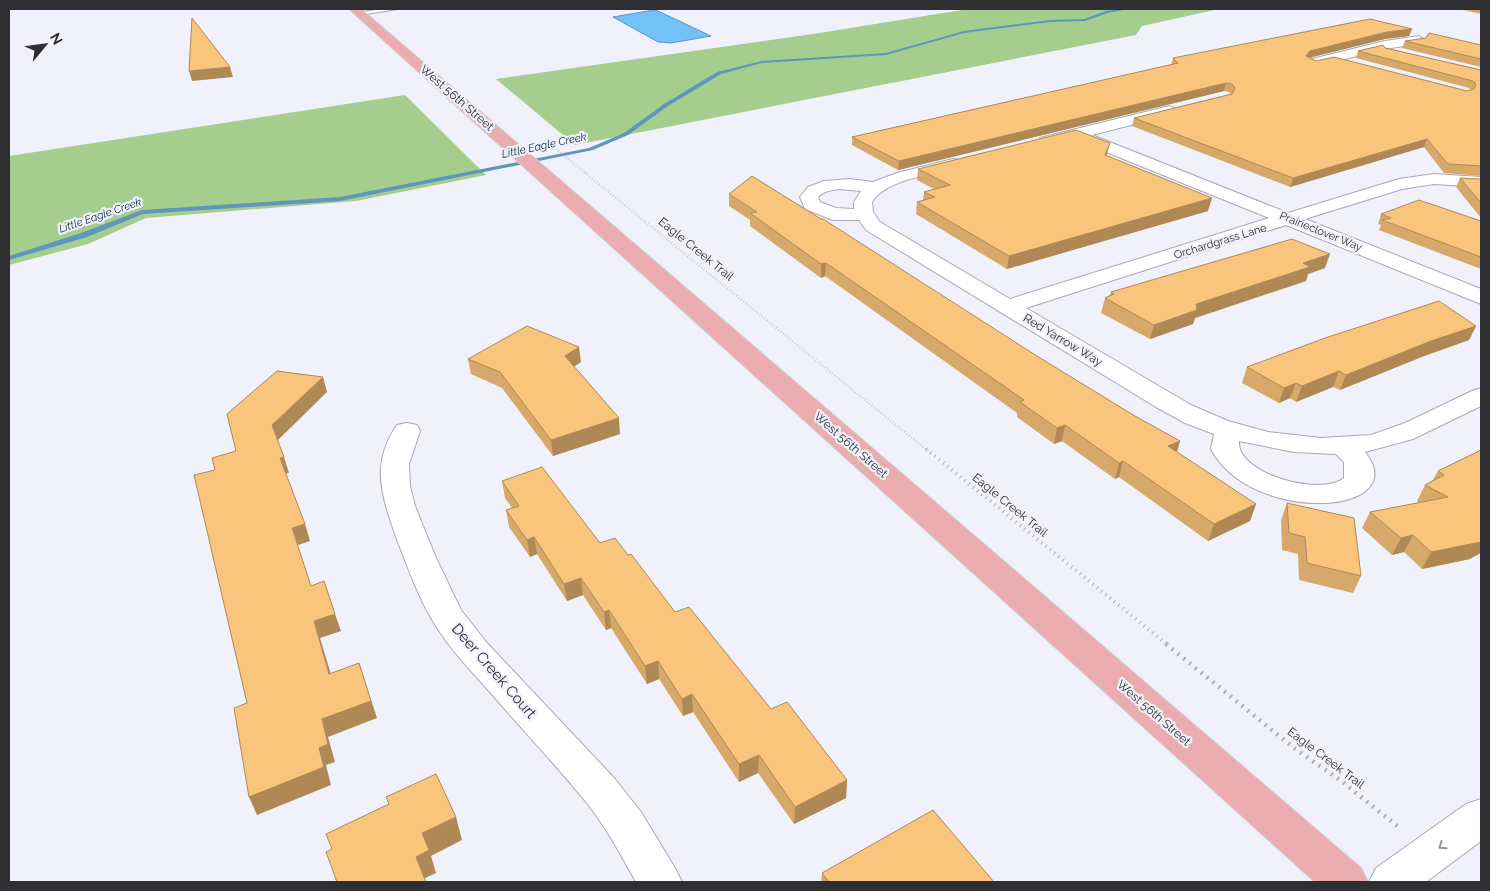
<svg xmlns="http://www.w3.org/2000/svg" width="1490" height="891" viewBox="0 0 1490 891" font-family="Raleway,sans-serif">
<rect width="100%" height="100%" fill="#f1f1fc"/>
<g fill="#a5cd8d">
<path d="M968,9h251l-77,17 -6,9 -561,110 -79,-66 317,-45z"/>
<path d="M405,95l81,80 -130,26 -210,17 -58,26 -79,21v-109z"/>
</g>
<path fill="#72c2f7" stroke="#5e96bc" d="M654,10l4,1 53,25 -40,7 -13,-1 -45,-25z"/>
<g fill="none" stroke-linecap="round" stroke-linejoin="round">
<path fill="#5e96bc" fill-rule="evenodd" d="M1120,9h9l-21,4 -23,8 -35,1 -86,11 -78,22 -124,8 -41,11 -53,32 -40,29 -35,15 -253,51 -197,13 -56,23 -78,23v-4l72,-23 61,-23 198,-13 249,-49 35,-15 40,-29 53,-32 45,-11 124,-8 78,-22 86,-11 34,-1 22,-8z"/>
<defs>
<path id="service" d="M382,9h16l-38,6 -3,-2z"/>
<g id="minor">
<path d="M1419,36l6,4 -2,3 -38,6 -72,18 -7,-4 2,-3 77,-19z"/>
<path d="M1169,106l5,2 3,3 -3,3 -82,21 196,78 111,-34 35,-5 47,3v10l-47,-3 -32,5 -97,30 176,70v15l-195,-79 -260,83 165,97 37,16 40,11 53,6 50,-3 34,-12 67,-32 9,-3v18l-68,33 -48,13c50,63 -114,74 -154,-3l3,-15 -29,-11 -29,-16 -290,-177 -7,-10h-26l-28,-11 -5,-12 8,-10 16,-6 26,-2 23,3 24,-9 56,-14 6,1 2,4 -2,4c-25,6 -73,11 -87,34l1,10 7,10 130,77 259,-81 -195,-79 -28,7 -6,-2 -2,-3 2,-3zM840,189l21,2 -7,11v7l-18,-1 -16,-6 -2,-5c6,-6 14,-7 22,-8zM1239,441l55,11 42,2 8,8v16c-23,19 -108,-4 -105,-37z"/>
<path d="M407,423l10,2 3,6 -11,33 1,22 5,20 21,52 25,52 26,33 128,136 26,33 34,56 7,14h-46c-15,-27 -30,-55 -50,-80 -31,-38 -65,-74 -97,-111 -19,-21 -40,-43 -55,-68 -16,-26 -27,-58 -38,-86 -14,-41 -26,-73 1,-112z"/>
<path d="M1481,799v42l-55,41h-57l7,-14 90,-64z"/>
</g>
<path id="primary" d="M349,9h12l1000,859 7,14h-53z"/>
</defs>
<use href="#service" stroke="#a9a8b3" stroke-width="2"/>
<use href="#minor" stroke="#a9a8b3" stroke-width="2"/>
<use href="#primary" stroke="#d1d1d2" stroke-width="2"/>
<path stroke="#aeaeb7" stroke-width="2" stroke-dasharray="0.5 2" stroke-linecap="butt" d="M545,140l42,34"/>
<path stroke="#aeaeb7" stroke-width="2.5" stroke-dasharray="0.5 2.5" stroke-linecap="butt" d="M585,173l343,278"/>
<path stroke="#aeaeb7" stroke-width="4" stroke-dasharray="1 4.5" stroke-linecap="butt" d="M926,449l242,196"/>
<path stroke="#aeaeb7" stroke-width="4.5" stroke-dasharray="2 5.5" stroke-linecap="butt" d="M1166,644l128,104 46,32 61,49"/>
<use href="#service" fill="#fff" fill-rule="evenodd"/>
<use href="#minor" fill="#fff" fill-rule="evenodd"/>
<use href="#primary" fill="#eaacae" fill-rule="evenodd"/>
</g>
<g fill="#d6a96a">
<path d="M1459,9h22v5z"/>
<path d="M1412,29l-3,7 -24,3 -76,19 7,3 151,30 4,-1 -2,-2 -113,-30 2,-7 27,-3 96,22v106l-37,-3 -20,-26 -134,40 -158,-61 2,-8 97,-24 -2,-2 -5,-1 -326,79 -46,-25v-8l319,-72 2,-7z"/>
<path d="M1405,41l76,4v22l-79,-19z"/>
<path d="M1107,156l101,55 -201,58 -91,-55 1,-12 6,-2 1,-8 10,-3 -17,-9 1,-11z"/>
<path d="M1460,178l21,1v39l-25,-31z"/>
<path d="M729,194l311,164 95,58 45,25 -3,11 79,52 -6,17 -42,20 -89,-64 -4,2 -53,-38 -8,3 -37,-27v-4l-192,-137 -4,2 -71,-52v-6l-21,-14z"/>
<path d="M1381,214l100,7v48l-102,-39 2,-5 -3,-1z"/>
<path d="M1325,268l-17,6 -2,7 -111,37 -2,6 -43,15 -49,-26 4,-15 5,-3 1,-3z"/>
<path d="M1476,326l-7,14 -45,16 -84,34 -7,-3 -37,15 -6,-4 -11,5 -37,-20 5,-16z"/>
<path d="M468,359l113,3 -7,5 46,67 -67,22 -51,-68 -31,-14z"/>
<path d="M1481,450l-11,109 -48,10 -18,-17 -12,3 -30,-27 8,-16 49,-9 -2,-2 8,-16 8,-5 5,-9z"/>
<path d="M502,481l98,62 28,12 47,57 96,97 76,71 -1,18 -52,26 -36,-51 -19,9 -46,-70 -10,4 -24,-37 -12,5 -36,-56 -5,2 -23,-35 -16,6 -30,-47 -7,3 -21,-30 -3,-17 6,-2 -7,-10z"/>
<path d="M1287,503l74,73 -8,17 -54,-13 -1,-26 -16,-4 -1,-30z"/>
<path d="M822,873l172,9h-173z"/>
</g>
<g fill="#ae8956">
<path d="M1412,29l-3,7 -24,3 -77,19 -2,-2 4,-5 77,-19z"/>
<path d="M230,67l3,10 -41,4 -3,-10z"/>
<path d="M1226,83l-2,8 -326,79 1,-9z"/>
<path d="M1427,139l-3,8 -134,40 3,-9z"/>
<path d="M1110,143l-3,11 -5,13 3,-12z"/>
<path d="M1212,198l-4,13 -201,58 2,-13z"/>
<path d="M1330,254l-5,14 -17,6 -2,7 -111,37 -2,6 -43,15 4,-14 42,-21 107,-41z"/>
<path d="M826,263l-1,13 -4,2v-14z"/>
<path d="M1476,326l-7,14 -45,16 -84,34 6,-15 85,-34z"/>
<path d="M579,347l2,15 -15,9 -1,-15z"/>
<path d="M1339,371l-6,16 -37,15 6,-16z"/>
<path d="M323,377l4,15 -50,49 -5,-16z"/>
<path d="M1296,383l-6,15 -11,5 5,-15z"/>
<path d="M619,418l1,16 -67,22 -2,-16z"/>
<path d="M1065,425l-3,16 -8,3 3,-16z"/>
<path d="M1180,441l-5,17 -7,-12z"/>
<path d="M284,457l5,16 -4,1 -5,-16z"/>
<path d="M1123,461l-4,16 -4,2 4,-16z"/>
<path d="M1256,504l-6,17 -42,20 6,-17z"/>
<path d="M305,524l5,17 -12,4 -6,-17z"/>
<path d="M1413,535l-9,17 -12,3 9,-17z"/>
<path d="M534,537l3,17 -7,3 -3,-17z"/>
<path d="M1481,542v11l-11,6 -48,10 9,-17z"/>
<path d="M581,578l2,17 -16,6 -3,-17z"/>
<path d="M609,610l2,18 -5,2 -2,-18z"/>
<path d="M335,614l6,17 -21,7 16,53 -7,-17 -15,-53z"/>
<path d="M658,661l1,18 -12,5 -2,-18z"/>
<path d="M359,663l18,55 -49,19 7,25 -9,3 5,20 -74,30 -8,-18 70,-49 3,-29z"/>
<path d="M692,694l1,18 -10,4 -1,-17z"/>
<path d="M759,755l-1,18 -19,9v-18z"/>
<path d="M847,780l-1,18 -52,26 1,-17z"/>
<path d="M456,817l6,23 -31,16 5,17 -13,6 -7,-22 6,-24z"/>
</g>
<g fill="#f9c47b" stroke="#ae8956">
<path d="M192,18l38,49 -41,4z"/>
<path d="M1370,19l42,10 -25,3 -77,19 -4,5 10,5 18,-4 133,34 7,-2 2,-5 -3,-3 -115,-30 25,-6 2,3 96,22v96l-33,-2 -21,-25 -134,39 -159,-60 98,-24 3,-6 -3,-4 -6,-1 -327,78 -47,-24 326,-74 -5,-5z"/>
<path d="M1429,33l52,12v14l-76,-18 21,-3z"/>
<path d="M1076,130l34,13 -5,12 107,43 -203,58 -92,-54 18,-5 -11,-5 26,-7 -32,-16z"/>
<path d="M752,176l69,43h2l217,139 95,58 45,25 -12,5 88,58 -42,20 -91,-63 -4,2 -54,-38 -8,3 -37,-26 4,-2 -198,-137 -5,1 -71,-51 7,-1 -28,-18z"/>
<path d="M1460,178l21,1v24z"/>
<path d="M1419,200l62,21v36l-99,-37 9,-2 -10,-4z"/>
<path d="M1292,239l38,15 -27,9 7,4 -114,37 1,6 -43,15 -49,-27 9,-4 -3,-2z"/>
<path d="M1439,301l37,25 -45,15 -85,34 -7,-4 -37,15 -6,-3 -12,5 -37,-21 78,-29z"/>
<path d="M527,326l52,21 -14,9 54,62 -68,22 -51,-68 -32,-13z"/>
<path d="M277,371l46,6 -51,48 12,32 -4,1 25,66 -13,4 19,58 13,-5 11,33 -21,7 15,53 30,-11 12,38 -49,18 6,25 -9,4 5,19 -75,30 -15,-89 13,-5 -53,-228 21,-5 -3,-12 24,-7 -9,-37z"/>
<path d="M1481,450v92l-50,10 -18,-17 -12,3 -31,-26 78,-15 -23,-12 19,-10 -6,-4z"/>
<path d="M542,467l58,76 15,-5 13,17 3,-1 44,58 14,-5 82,102 16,-7 60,78 -52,27 -36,-52 -20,9 -47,-70 -10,5 -24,-38 -13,5 -36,-56 -5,2 -23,-34 -17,6 -30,-47 -7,3 -21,-30 13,-4 -17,-25z"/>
<path d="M1287,503l67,15 7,58 -54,-13 -2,-26 -16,-4z"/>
<path d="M436,774l20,43 -34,16 7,17 -13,7 10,25h-89l-11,-30 6,-3 -6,-15 63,-30 -3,-7z"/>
<path d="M933,810l61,72h-165l-7,-9z"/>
</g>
<defs><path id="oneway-chevron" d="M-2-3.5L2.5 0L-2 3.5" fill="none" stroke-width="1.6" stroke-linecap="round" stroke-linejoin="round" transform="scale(1.25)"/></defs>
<use stroke="#979699" href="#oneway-chevron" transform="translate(1442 846) rotate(145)"/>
<g text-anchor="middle" stroke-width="4.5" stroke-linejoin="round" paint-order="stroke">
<g font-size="11" font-style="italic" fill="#092d42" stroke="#f1f1fc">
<text transform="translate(544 145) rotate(-12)" y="4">Little Eagle Creek</text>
<text transform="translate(100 215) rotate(-19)" y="4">Little Eagle Creek</text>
</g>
<g font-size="11" fill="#2f2e33" stroke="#f1f1fc">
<text transform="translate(1321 231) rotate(22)" y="4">Prairieclover Way</text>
<text transform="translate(1220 241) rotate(-17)" y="4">Orchardgrass Lane</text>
</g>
<g font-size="12" fill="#2f2e33" stroke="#f1f1fc">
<text transform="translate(457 98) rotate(41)" y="4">West 56th Street</text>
<text transform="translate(696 249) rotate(39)" y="4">Eagle Creek Trail</text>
<text transform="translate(1063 340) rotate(31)" y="4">Red Yarrow Way</text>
<text transform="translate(851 445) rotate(41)" y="4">West 56th Street</text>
<text transform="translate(1010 505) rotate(39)" y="4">Eagle Creek Trail</text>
<text transform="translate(1154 713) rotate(41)" y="4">West 56th Street</text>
<text transform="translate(1326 758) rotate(37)" y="4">Eagle Creek Trail</text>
</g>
<g font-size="15" fill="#2f2e33" stroke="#f1f1fc">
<text transform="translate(494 671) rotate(49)" y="5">Deer Creek Court</text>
</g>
</g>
<rect width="1490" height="891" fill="none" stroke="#2f2e33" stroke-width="20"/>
<g transform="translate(45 45) rotate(61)" stroke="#f1f1fc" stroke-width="4" paint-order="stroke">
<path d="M0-4L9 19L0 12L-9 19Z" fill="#2f2e33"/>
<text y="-8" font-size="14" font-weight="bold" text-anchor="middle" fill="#2f2e33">N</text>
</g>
</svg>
